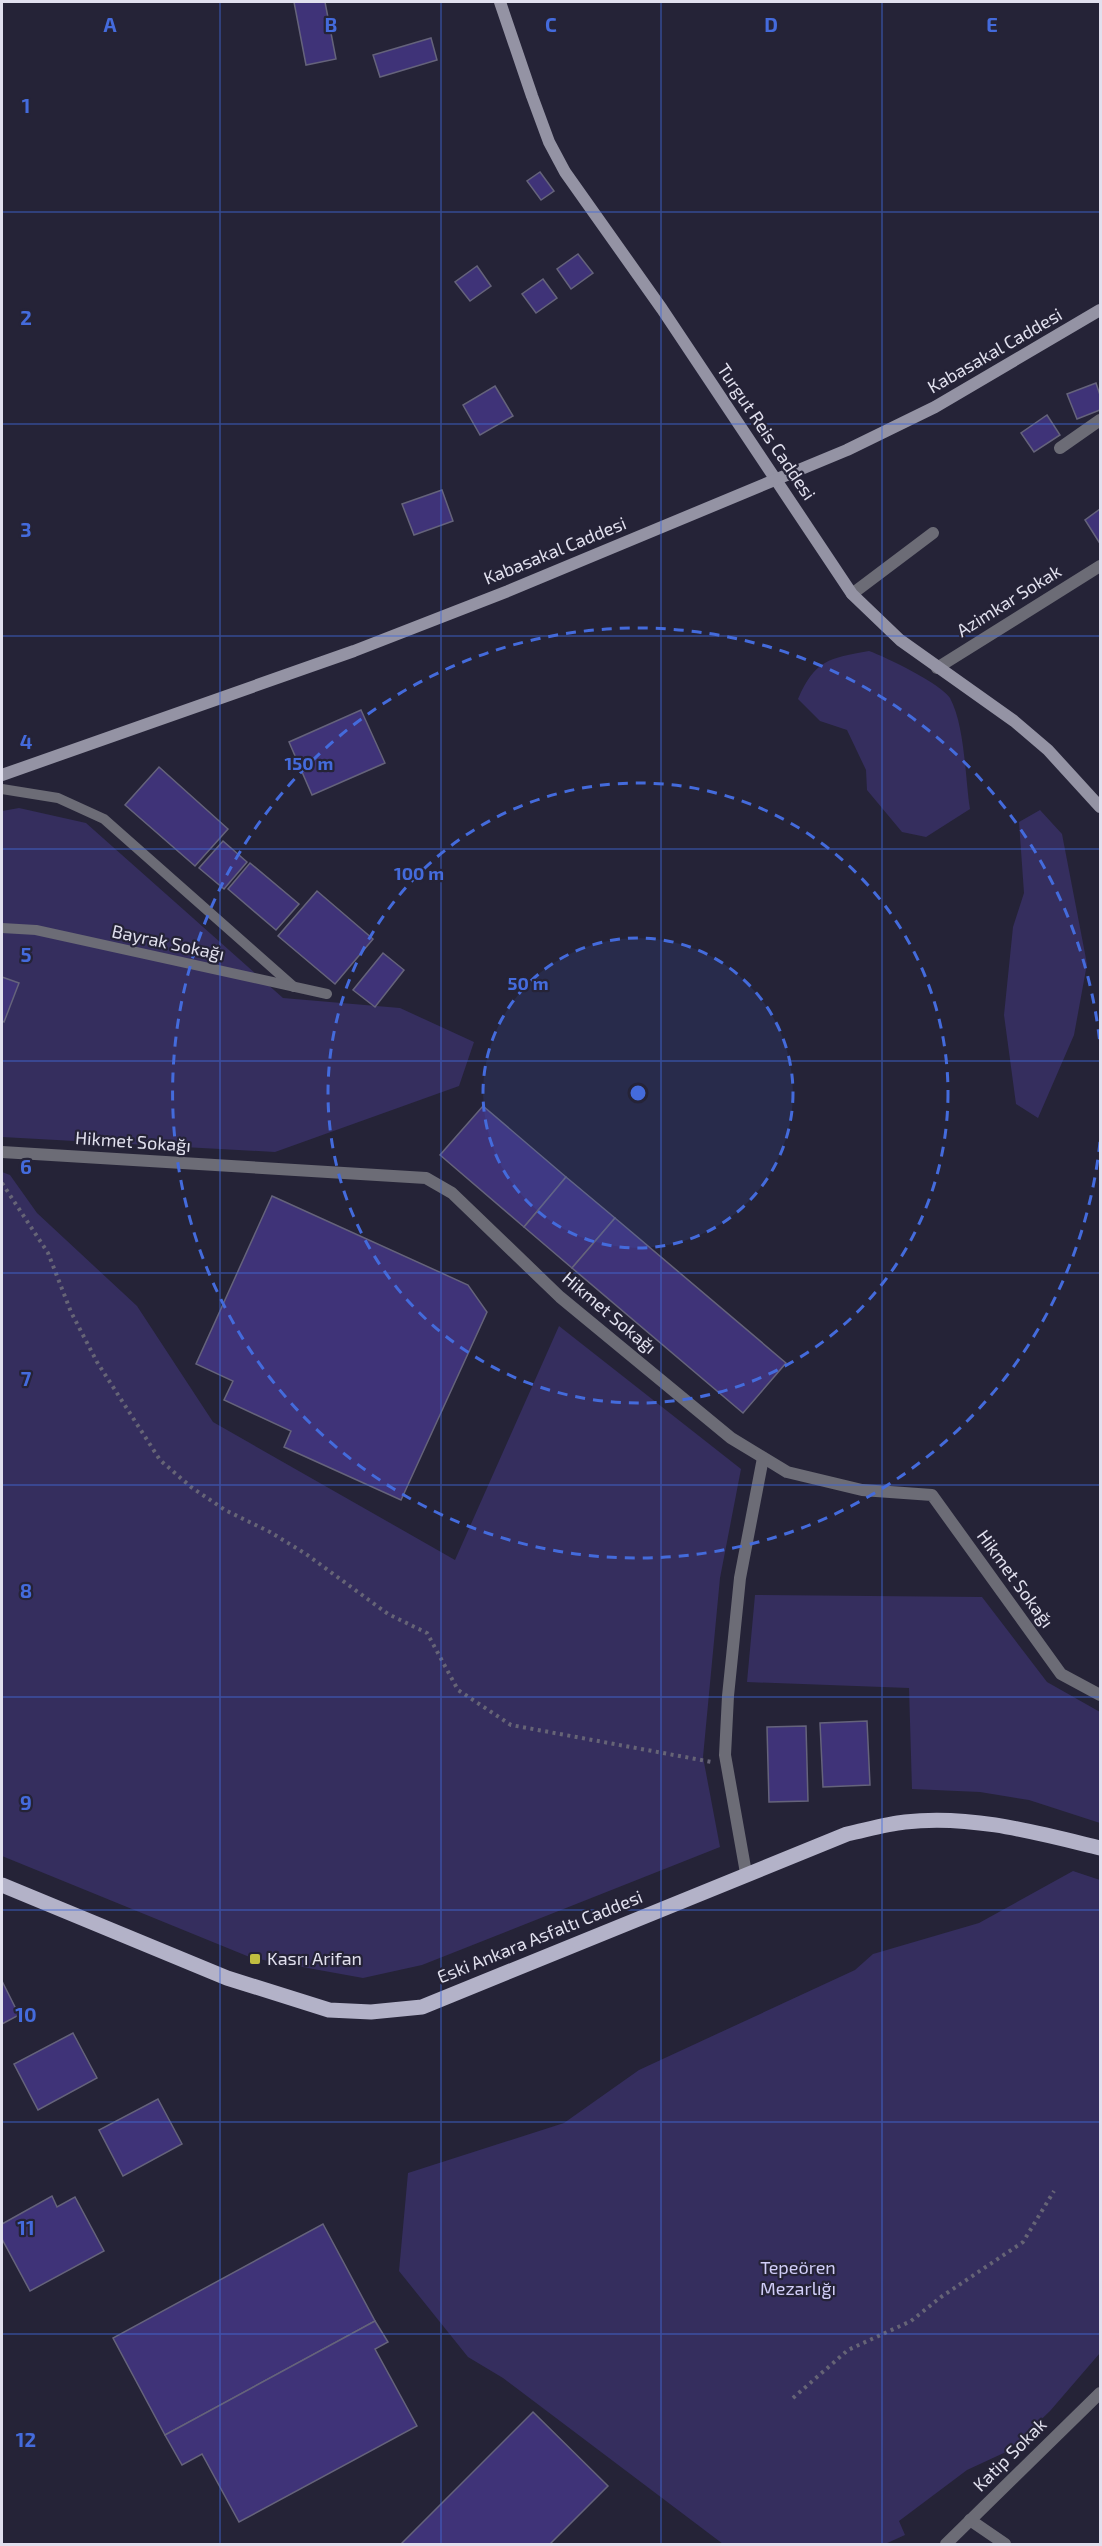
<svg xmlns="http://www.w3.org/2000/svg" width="1102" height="2546" viewBox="0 0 1102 2546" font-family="'Exo 2',sans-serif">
<rect width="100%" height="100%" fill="#252337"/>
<g fill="#352e5e">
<path d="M869,651c17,6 72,33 81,47 15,28 15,79 20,111l-44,28 -24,-5 -35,-42 -1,-20 -19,-40 -27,-9 -22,-22c17,-39 31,-41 71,-48z"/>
<path d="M19,808l67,15 197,175 117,10 74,34 -15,44 -184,66 -273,-15v-326z"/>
<path d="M1040,810l22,24 25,130 -13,71 -36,83 -22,-14 -12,-89 9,-88 11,-34 -5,-71z"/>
<path d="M2,1172l8,3 27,38 100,93 76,116 242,138 104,-234 182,143 -21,109 -17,179 17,90 -298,118 -59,13 -111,-20 -250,-102z"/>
<path d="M755,1595l227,2 65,85 53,30v111l-71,-23 -49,-8 -68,-3 -3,-101 -162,-6z"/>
<path d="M1073,1871l27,9v473l-50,58 -42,40 -41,19 -68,51 6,14 -20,9h-162l-220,-166 -35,-21 -69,-86 9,-98 156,-50 75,-53 216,-100 18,-16 106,-31z"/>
</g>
<g fill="#3f3378" stroke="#65637b" stroke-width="1.5">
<path d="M294,2h31l11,57 -30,6z"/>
<path d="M431,38l6,22 -57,17 -7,-22z"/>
<path d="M540,172l14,19 -13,9 -14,-19z"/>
<path d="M578,254l15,19 -22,16 -14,-20z"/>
<path d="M477,266l14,20 -21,15 -15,-19z"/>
<path d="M543,279l14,19 -21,15 -14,-19z"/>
<path d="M1096,383l4,12v15l-23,9 -10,-25z"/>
<path d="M495,386l18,30 -33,19 -17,-30z"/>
<path d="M1047,415l13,20 -26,17 -13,-19z"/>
<path d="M442,490l11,31 -39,14 -12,-31z"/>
<path d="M1100,509v32l-1,1 -14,-22z"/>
<path d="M361,710l24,53 -73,32 -23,-53z"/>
<path d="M159,767l69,62 -33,37 -70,-61z"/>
<path d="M223,841l24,21 -23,27 -25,-21z"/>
<path d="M250,863l49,41 -23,26 -48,-41z"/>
<path d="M317,891l56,48 -38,45 -57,-48z"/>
<path d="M383,953l21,17 -29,37 -22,-17z"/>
<path d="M2,977l17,6 -15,39 -2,-1z"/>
<path d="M483,1106l83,71 -42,50 -84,-72z"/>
<path d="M566,1177l49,41 -43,50 -48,-41z"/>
<path d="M272,1196l196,89 19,27 -86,188 -117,-53 7,-16 -67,-31 9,-19 -37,-17z"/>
<path d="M615,1218l171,145 -43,50 -171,-145z"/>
<path d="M867,1721l3,64 -47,2 -3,-64z"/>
<path d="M806,1726l2,75 -39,1 -2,-75z"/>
<path d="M2,1981l17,34 -17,9z"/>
<path d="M73,2033l24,45 -59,32 -24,-46z"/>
<path d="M158,2099l24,45 -59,32 -24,-46z"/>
<path d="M52,2196l5,11 18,-10 29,54 -74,40 -28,-52v-15z"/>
<path d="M323,2224l52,97 -210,114 -52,-97z"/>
<path d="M375,2321l13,21 -13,7 42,77 -178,96 -37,-68 -20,11 -17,-30z"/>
<path d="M533,2412l75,74 -58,58h-149z"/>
</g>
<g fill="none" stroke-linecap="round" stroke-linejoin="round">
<g stroke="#666476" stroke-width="4" stroke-dasharray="3 4.5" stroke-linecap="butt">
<path d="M2,1183l46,70 23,59 26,50 63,98 31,27 34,23 45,22 36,22 82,60 39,19 31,57 53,35 201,37"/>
<path d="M793,2398l55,-48 63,-29 30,-24 82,-55 31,-51"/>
</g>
<g stroke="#6c6c76" stroke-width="10">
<path d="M2,789l56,9 46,21 190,168"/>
<path d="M2,928l34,2 291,64"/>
</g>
<g stroke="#6c6c76" stroke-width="12">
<path d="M1060,448l40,-28"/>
<path d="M852,594l81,-61"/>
<path d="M937,668l163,-102"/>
<path d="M2,1152l424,26 26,15 108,104 171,141 56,34 75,18 70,5 129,179 39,21"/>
<path d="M746,1873l-21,-118 3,-59 12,-118 23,-120"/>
<path d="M970,2520l35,24"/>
<path d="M946,2544l154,-151"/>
</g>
<g stroke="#9493a4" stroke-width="12">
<path d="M500,2l32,94 17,46 16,30 97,137 190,285 48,46 114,81 34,29 52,57"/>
<path d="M2,775l352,-124 154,-60 339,-141 88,-43 165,-97"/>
</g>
<path stroke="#b3b2c8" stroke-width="15" d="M2,1885l225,93 102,32 42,2 51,-5 425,-173c19,-4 39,-10 58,-12 65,-8 133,11 195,26"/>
</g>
<path fill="none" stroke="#446bdc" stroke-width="1.5" stroke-opacity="0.55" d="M220,2v2542M441,2v2542M661,2v2542M882,2v2542M2,212h1098M2,424h1098M2,636h1098M2,849h1098M2,1061h1098M2,1273h1098M2,1485h1098M2,1697h1098M2,1910h1098M2,2122h1098M2,2334h1098"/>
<circle cx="638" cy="1093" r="155" fill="#446bdc" fill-opacity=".12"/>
<g fill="none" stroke="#446bdc" stroke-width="3" stroke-dasharray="10 8">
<circle cx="638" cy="1093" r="155"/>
<circle cx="638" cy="1093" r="310"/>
<path d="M1100 1142A465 465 0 1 1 1100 1044"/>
</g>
<rect fill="#c1be40" stroke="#252337" stroke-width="2" x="249" y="1953" width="12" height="12" rx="3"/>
<g text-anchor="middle" stroke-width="4.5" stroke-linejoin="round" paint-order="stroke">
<g font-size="18" fill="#e1e0ee" stroke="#252337">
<text transform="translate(995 351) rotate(-30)" y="6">Kabasakal Caddesi</text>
<text transform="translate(766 432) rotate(56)" y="6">Turgut Reis Caddesi</text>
<text transform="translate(555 551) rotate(-22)" y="6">Kabasakal Caddesi</text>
<text transform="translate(1009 601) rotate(-32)" y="6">Azimkar Sokak</text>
<text transform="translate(168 943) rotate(12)" y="6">Bayrak Sokağı</text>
<text transform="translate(133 1142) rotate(4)" y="6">Hikmet Sokağı</text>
<text transform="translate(609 1313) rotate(40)" y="6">Hikmet Sokağı</text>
<text transform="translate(1015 1579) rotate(54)" y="6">Hikmet Sokağı</text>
<text transform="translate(540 1937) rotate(-22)" y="6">Eski Ankara Asfaltı Caddesi</text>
<text transform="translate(1010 2455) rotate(-45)" y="6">Katip Sokak</text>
</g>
<g font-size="18" fill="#e1e0ee" stroke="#252337" text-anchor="start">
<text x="267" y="1965">Kasrı Arifan</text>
</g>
<g font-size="18" fill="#d1cef8" stroke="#252337">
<text x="798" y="2274">Tepeören<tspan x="798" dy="21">Mezarlığı</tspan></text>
</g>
</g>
<g font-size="20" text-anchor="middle" font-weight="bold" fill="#446bdc" stroke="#252337" stroke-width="4.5" stroke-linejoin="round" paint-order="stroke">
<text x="110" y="32">A</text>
<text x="331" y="32">B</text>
<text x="551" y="32">C</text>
<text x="771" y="32">D</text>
<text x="992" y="32">E</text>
<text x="26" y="113">1</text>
<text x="26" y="325">2</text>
<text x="26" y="537">3</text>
<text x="26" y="749">4</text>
<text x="26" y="962">5</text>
<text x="26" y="1174">6</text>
<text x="26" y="1386">7</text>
<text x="26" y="1598">8</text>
<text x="26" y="1810">9</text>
<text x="26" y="2022">10</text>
<text x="26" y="2235">11</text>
<text x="26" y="2447">12</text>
</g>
<circle cx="638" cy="1093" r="9" fill="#446bdc" stroke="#252337" stroke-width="3"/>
<g font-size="18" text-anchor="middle" font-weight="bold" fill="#446bdc" stroke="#252337" stroke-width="4.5" stroke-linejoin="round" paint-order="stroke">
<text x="309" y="770">150 m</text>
<text x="419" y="880">100 m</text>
<text x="528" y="990">50 m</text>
</g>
<rect width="1102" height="2546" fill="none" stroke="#e1e0ee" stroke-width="6"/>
</svg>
